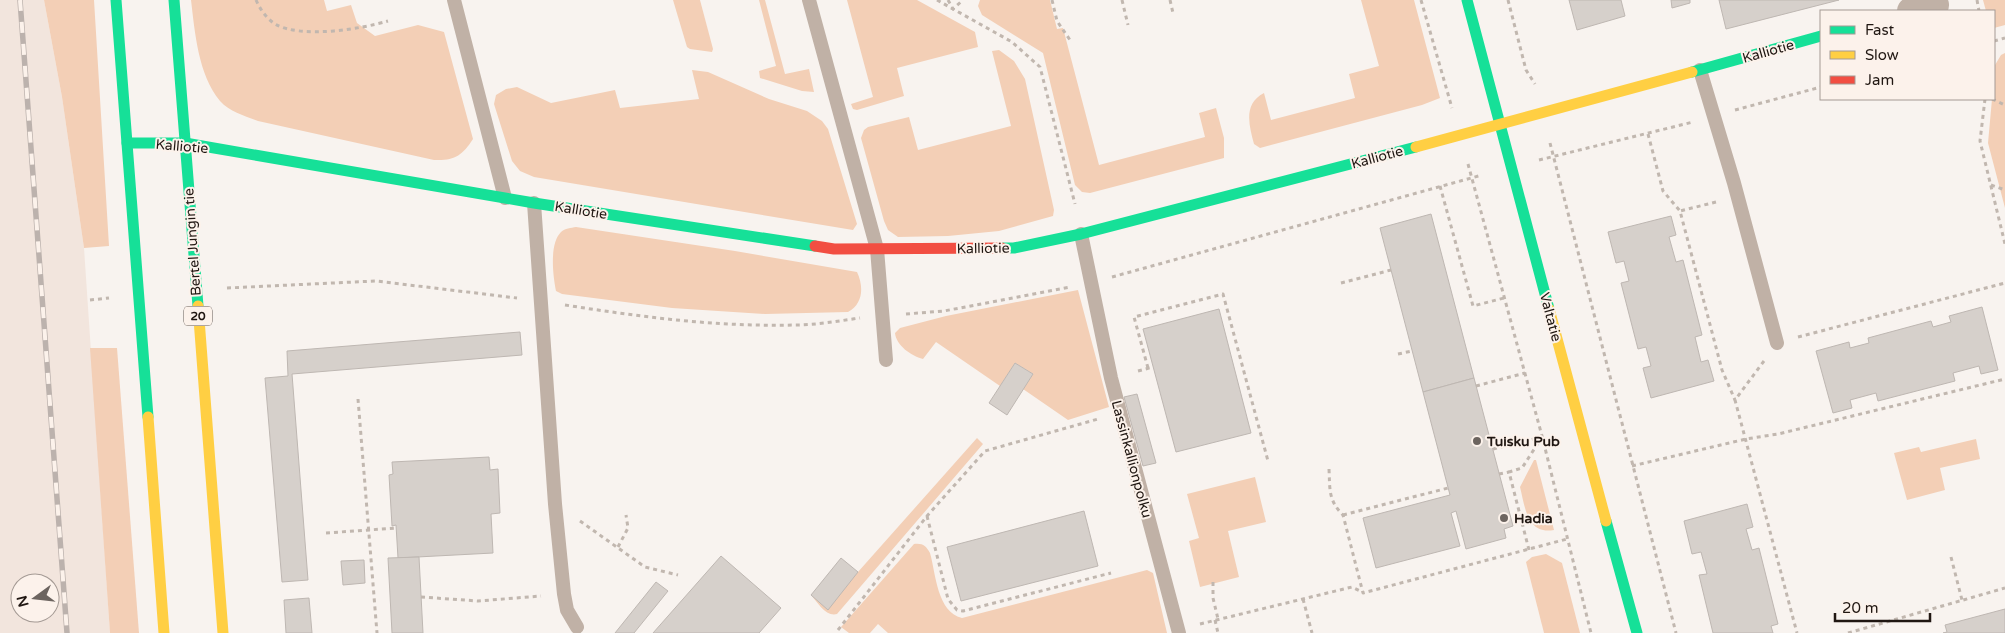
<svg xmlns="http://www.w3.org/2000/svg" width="2005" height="633" viewBox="0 0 2005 633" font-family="'Varela Round',sans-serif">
<rect width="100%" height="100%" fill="#f8f3ef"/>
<path fill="#f2e5dd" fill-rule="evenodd" d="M0,0h44l18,97 22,151 26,385h-110zM20,583h30v30h-30z"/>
<g fill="#f3cfb6">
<path d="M44,0h50l15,246 -25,2 -22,-151z"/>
<path d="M191,0h133l3,11 24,-6 6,18 18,13 43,-11 26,7 29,107c-11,17 -19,22 -39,21l-176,-39c-13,-5 -28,-9 -38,-20 -22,-27 -25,-68 -29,-101z"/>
<path d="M673,0h27l13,49 -1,3 -22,-3 -3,-2z"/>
<path d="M759,0h6l20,74 24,-5 5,23 -12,-1 -42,-13 -1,-7 17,-5z"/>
<path d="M847,0h70l58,32 3,15 -81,21 7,28 -47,14 -4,-1 -2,-5 22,-7z"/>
<path d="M980,0h70l7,29 6,-1 36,137 106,-28 -6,-24 17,-5 8,30v20l-134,35 -8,-1 -7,-7 -32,-132 -61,-38 -4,-9z"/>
<path d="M1361,0h53l26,98 -18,7 -162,43 -6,-4c-5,-19 -11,-40 10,-51l7,27 84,-22 -6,-24 30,-8z"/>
<path d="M1983,0h22v25l-11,3v-17h-8z"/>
<path d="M999,50l15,11 11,18 29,131 -1,6 -54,15 -51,5 -50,1 -10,-7 -4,-9 -23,-83 3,-8 4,-3 41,-10 9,33 93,-24 -19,-75z"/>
<path d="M2005,53v155l-17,-65 4,-44h2l1,-34 6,-10z"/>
<path d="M692,70l16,2 61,27 38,12 15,10 6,8 29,95 -4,6 -319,-53 -14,-6 -8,-10 -18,-57 2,-9 10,-6 11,-2 34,16 64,-13 5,18 79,-9z"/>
<path d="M576,227l159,24 122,21c7,15 6,32 -9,40l-83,2 -93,-6 -110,-14 -6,-3c-3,-15 -7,-47 5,-59 4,-4 10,-4 15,-5z"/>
<path d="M1078,290l31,117 -41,13 -45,-31 10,-15 -18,-11 -15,23 -64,-44 -13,17c-12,-3 -27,-14 -28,-26l5,-5 46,-12z"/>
<path d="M90,348h27l22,285h-29z"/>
<path d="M977,438l6,6 -146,170c-11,3 -19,-11 -26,-19l17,14 30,-37z"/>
<path d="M1976,439l4,20 -40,9 5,22 -38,10 -13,-47 25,-6 2,5z"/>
<path d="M1534,460h2l18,70c-27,5 -29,-23 -34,-43z"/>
<path d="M1255,477l11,45 -38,9 11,46 -39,10 -11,-46 10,-3 -12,-44z"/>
<path d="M914,544c9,-1 12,2 16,9 6,21 7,59 32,65l185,-48 6,3 14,60h-279l-10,-9 -8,9h-21l-8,-6z"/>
<path d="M1546,554l16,9 18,70h-36l-18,-71 6,-5z"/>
</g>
<g fill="#d6d0cb" stroke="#beb7b2">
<path d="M1569,0h52l4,16 -48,14z"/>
<path d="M1671,0h19v3l-18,5z"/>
<path d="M1719,0h120l-113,29z"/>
<path d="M1431,214l43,164 -51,14 -43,-164z"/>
<path d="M1671,216l5,19 -7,2 7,25 7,-2 19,75 -7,2 6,25 7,-2 6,21 -63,17 -8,-30 8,-2 -5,-19 -8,2 -17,-66 8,-2 -5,-20 -8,2 -8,-31z"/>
<path d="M1982,307l16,63 -17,4 -2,-8 -26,7 2,8 -77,20 -2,-8 -26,7 2,8 -19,5 -17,-62 33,-9 1,6 19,-5 -1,-5 63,-17 2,6 18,-5 -2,-6z"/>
<path d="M1219,309l32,124 -75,19 -33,-123z"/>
<path d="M520,332l2,23 -230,19 16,206 -26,2 -17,-204 23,-2 -1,-25z"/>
<path d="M1015,363l18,11 -26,41 -18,-12z"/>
<path d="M1474,378l39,148 -9,3 2,9 -40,11 -10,-38 -5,2 9,33 -84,22 -13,-50 87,-23 -27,-103z"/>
<path d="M1137,394l19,69 -13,3 -19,-69z"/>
<path d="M489,457l1,13 8,-1 2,44 -9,1 2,39 -95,5 -2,-33 -4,1 -3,-51 4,-1 -1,-12z"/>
<path d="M1747,504l6,23 -7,2 6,21 7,-2 19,76 -7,2 2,7h-60l-14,-58 8,-1 -6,-22 -9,2 -8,-33z"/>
<path d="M1084,511l14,55 -137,35 -14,-54z"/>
<path d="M721,556l60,52 -22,25h-106z"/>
<path d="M419,557l4,76h-31l-4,-75z"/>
<path d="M841,558l17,14 -30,38 -17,-15z"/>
<path d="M364,560l1,23 -22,2 -2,-24z"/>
<path d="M656,582l12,9 -34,42h-19z"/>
<path d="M309,598l3,35h-26l-2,-33z"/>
<path d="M2005,609v24h-62l4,-1 -2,-7z"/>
</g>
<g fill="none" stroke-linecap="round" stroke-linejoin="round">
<g stroke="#c1b7af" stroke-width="3" stroke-dasharray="4 4" stroke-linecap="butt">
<path d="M256,0c4,9 10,18 19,24 26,15 86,5 113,-3"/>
<path d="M937,0l75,42 28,25 35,137"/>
<path d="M948,0l5,9 10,-9"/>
<path d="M1052,0l5,21 13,19"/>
<path d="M1122,0l6,25"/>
<path d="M1170,0l3,13"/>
<path d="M1421,0l31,108"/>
<path d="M1508,0l18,70 9,14"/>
<path d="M1977,0l2,11"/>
<path d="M1994,41l11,-3"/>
<path d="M1985,99l-5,42 25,103"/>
<path d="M1992,99l13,6"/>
<path d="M1735,110l86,-23"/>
<path d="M1648,134l15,57 17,20"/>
<path d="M1550,143l126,490"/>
<path d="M1539,160l154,-38"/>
<path d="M1468,164l74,272 49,197"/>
<path d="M1991,185l14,5"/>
<path d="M1440,186l33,120 31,-8"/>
<path d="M1716,202l-36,9 42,159 13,30"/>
<path d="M1112,277l370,-102"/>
<path d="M1341,283l50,-13"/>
<path d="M227,288l149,-7 141,17"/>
<path d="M90,300l19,-2"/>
<path d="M565,305c77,12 151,22 230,20 21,0 43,-4 65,-7"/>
<path d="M906,314l38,-3 126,-24"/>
<path d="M1798,337l207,-54"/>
<path d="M1398,354l14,-3"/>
<path d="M1764,361l-29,39 62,233"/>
<path d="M1148,368l-14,-51 89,-23 45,167"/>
<path d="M1138,371l15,-4"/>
<path d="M1476,386l49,-13"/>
<path d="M358,399l19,234"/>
<path d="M1493,449l49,-12"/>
<path d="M1632,466l114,-27 32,-5 227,-55"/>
<path d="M1329,469c1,20 -1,31 14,46l20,78 204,-54"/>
<path d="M1499,474l10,-2"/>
<path d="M1343,515l105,-27"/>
<path d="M927,516l21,83 9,11 6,1 148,-38"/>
<path d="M580,521l65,46 33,8"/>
<path d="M326,533l71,-5"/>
<path d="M618,547l10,-19 -2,-13"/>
<path d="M1529,550l-20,-78 13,-4 20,-31"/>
<path d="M1951,557l11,43"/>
<path d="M1213,582v16l5,21"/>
<path d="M421,597l57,4 63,-5"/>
<path d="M1303,599l9,34"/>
<path d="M1215,620l3,13"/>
<path d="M1200,624l152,-37 10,5"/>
<path d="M838,630l89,-114 58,-65 113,-32"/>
<path d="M1848,633l157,-45"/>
</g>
<g stroke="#c0b1a6" stroke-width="14">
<path d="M454,0l51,198"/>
<path d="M809,0l68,249 9,111"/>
<path d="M1700,70l34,113 43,160"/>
<path d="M534,203l21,301 9,90 3,16 10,17"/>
<path d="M1081,234l30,144 68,255"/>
</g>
<path stroke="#c0b1a6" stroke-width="28" d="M1911,11l24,-6 -2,-5"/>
<g stroke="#16e098" stroke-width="11">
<path d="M116,0l32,417"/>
<path d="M174,0l24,306"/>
<path d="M1467,0l82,309"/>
<path d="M1692,72l129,-36"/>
<path d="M127,143h58l349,60 281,43"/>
<path d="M1002,248h12l67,-14 335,-87"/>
<path d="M1606,521l31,112"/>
</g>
<g stroke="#ffcf43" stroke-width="11">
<path d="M1416,147l276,-75"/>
<path d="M198,306l25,327"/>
<path d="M1549,309l57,212"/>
<path d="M148,417l16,216"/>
</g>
<path stroke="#f24e42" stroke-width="11" d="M815,246l19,3 168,-1"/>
<defs>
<path id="rail" d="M20,0l47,633"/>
</defs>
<use href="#rail" stroke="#bcb2ad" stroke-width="5.5"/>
<use href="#rail" stroke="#fcf2eb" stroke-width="4" stroke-dasharray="11" stroke-linecap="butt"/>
</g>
<g fill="#6c645f" stroke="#fcf2eb" stroke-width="2">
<circle cx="1477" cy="441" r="5"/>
<circle cx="1504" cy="518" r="5"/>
</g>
<g text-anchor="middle" stroke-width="4" stroke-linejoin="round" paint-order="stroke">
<rect fill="#fcf2eb" stroke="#625953" stroke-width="1" x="184" y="306.5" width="28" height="19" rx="4"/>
<g font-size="12" font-weight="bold" fill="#201712">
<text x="198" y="320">20</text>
</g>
<g font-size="14" fill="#201712" stroke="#fcf2eb">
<text transform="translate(1768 51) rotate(-16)" y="5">Kalliotie</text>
<text transform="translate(182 146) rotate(5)" y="5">Kalliotie</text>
<text transform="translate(1377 157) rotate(-15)" y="5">Kalliotie</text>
<text transform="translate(581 210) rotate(9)" y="5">Kalliotie</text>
<text transform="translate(192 242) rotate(-94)" y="5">Bertel Jungin tie</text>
<text transform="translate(983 248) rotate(-1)" y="5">Kalliotie</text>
<text transform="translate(1551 317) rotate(75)" y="5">Valtatie</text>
<text transform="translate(1132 459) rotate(75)" y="5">Lassinkallionpolku</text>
</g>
<g font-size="14" font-weight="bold" fill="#201712" stroke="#fcf2eb" text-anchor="start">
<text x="1487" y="446">Tuisku Pub</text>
<text x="1514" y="523">Hadia</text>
</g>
</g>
<rect x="1820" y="10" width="175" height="90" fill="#fcf2eb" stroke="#a49a94"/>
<rect x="1830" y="26" width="25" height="8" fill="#16e098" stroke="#a49a94"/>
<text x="1865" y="35" font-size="15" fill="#201712">Fast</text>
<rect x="1830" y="51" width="25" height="8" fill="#ffcf43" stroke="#a49a94"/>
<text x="1865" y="60" font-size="15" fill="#201712">Slow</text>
<rect x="1830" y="76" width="25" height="8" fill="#f24e42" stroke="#a49a94"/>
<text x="1865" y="85" font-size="15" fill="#201712">Jam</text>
<g transform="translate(35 598) rotate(255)"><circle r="24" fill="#fcf2eb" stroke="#a49a94"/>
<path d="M0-4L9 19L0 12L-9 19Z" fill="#6c645f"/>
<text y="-8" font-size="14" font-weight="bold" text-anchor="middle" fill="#201712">N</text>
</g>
<path d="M1835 613v8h95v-8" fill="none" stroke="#201712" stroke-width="2.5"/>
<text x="1842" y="613" font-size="15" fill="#201712" stroke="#fcf2eb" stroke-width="4" paint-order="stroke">20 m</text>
</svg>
